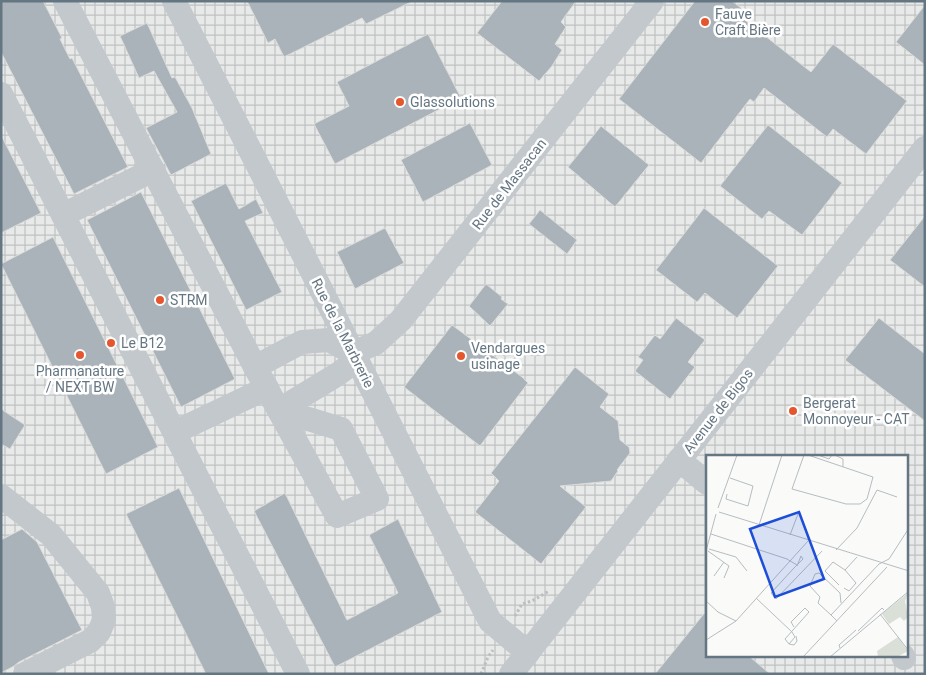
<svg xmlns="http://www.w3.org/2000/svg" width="926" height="675" viewBox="0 0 926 675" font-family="Roboto,sans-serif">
<defs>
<pattern id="industrial-grid" width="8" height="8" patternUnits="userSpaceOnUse" patternTransform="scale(1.25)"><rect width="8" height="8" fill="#e8e9e9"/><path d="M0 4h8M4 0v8" fill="none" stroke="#c0c1c2"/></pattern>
</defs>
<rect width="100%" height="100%" fill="#fafaf8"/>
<path fill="url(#industrial-grid)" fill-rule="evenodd" d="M1,1h924v673h-924zM707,456h200v200h-200z"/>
<g fill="#aab3b9" stroke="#dcdcda">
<path d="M1,1h42l19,37 -2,1 10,20 2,-1 56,109 -54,27 -73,-142z"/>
<path d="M247,1h166l-47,23 -4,-6 -78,39 -9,-18 -7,4z"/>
<path d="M502,1h74l-15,21 5,5 -11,17 7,6 -10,16 -13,15 -62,-48z"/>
<path d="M695,1h37l9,7v9l70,55 22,-28 74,57 -41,53 -33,-25 -6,8 -63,-49 -10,14 -4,-3 -49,64 -82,-64z"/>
<path d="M925,5v60l-29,-23z"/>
<path d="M147,23l25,55 3,-1 17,31 19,46 -40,21 -25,-47 31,-16 -23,-41 -15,7 -19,-42z"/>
<path d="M428,34l33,64 -126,66 -21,-40 35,-18 -12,-24z"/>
<path d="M470,123l22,42 -69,37 -22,-42z"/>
<path d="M768,125l74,58 -40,52 -33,-24 -7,8 -42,-33z"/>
<path d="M601,126l48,39 -34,42 -47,-40z"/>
<path d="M1,135l40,78 -40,20z"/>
<path d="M226,183l13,26 17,-10 7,14 -18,8 37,71 -36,18 -55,-109z"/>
<path d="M141,192l94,187 -54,28 -94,-187z"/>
<path d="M704,208l74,58 -41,52 -32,-25 -8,9 -41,-32z"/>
<path d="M540,210l37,30 -10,14 -38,-30z"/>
<path d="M925,216v71l-35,-27z"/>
<path d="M385,228l19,35 -49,26 -18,-37z"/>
<path d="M53,237l105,210 -52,27 -105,-210z"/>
<path d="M486,284l16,13 -1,2 7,5 -18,22 -21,-20z"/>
<path d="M676,318l29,22 -17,22 7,5 -25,32 -35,-28 8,-11 -5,-3 17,-22 5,4z"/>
<path d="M879,318l46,36v67l-80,-61z"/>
<path d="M452,325l70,52 6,6 -48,63 -76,-59z"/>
<path d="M575,367l34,27 -9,13 18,14 2,19 9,7 1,6 -13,17 1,1 -7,10 -51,5 26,21 -45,57 -66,-52 24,-31 -8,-8z"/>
<path d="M1,409l24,16 -15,24 -9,-5z"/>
<path d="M179,488l90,186h-63l-80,-160z"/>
<path d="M285,493l62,127 51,-27 -29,-58 29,-16 44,93 -107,55 -81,-156z"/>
<path d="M22,529l15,13 45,88 -63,32 -5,4 -13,7v-133z"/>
<path d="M707,610v46h42l21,18h-115z"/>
</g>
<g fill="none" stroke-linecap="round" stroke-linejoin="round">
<g stroke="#bbbfc2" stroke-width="3" stroke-dasharray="2.5 2.5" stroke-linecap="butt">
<path d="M515,616l7,-12 10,-3 17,-10"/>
<path d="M481,674l7,-17 5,-7"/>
</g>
<g stroke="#c3c8cc" stroke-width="24">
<path d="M65,1l190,366 82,149 40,-17 -36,-70 -62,-19"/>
<path d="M174,1l316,620 38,32"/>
<path d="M1,94l297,580"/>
<path d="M63,215l90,-45"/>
<path d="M353,353l23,-10 25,-23 251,-319"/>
<path d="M255,367l47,-25 27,-2 24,13"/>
<path d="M279,410l59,-36 12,-9 3,-12"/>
<path d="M175,432l92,-44"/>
<path d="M679,460l28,23"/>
<path d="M1,496l50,39 47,58 5,14 1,13 -5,12 -9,9 -65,33"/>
<path d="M903,656l1,2"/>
<path d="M511,674l414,-526"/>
</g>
</g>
<g fill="#e4572e" stroke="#fff" stroke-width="2">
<circle cx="705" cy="22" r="5"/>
<circle cx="400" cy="102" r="5"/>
<circle cx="160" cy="300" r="5"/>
<circle cx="111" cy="343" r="5"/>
<circle cx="80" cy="355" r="5"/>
<circle cx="461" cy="356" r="5"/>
<circle cx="793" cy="411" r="5"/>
</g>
<g text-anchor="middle" stroke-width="5" stroke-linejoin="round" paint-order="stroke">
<g font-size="14" fill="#657683" stroke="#fff" text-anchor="start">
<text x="715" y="19">Fauve<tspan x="715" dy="16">Craft Bière</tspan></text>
<text x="410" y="107">Glassolutions</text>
<text x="170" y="305">STRM</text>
<text x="121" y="348">Le B12</text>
<text x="471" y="353">Vendargues<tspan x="471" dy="16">usinage</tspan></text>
<text x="80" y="376" text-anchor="middle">Pharmanature<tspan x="80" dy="16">/ NEXT BW</tspan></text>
<text x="803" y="408">Bergerat<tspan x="803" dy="16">Monnoyeur - CAT</tspan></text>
</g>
<g font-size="14" fill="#657683" stroke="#fff">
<text transform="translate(509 184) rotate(-52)" y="5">Rue de Massacan</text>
<text transform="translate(343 333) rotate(63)" y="5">Rue de la Marbrerie</text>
<text transform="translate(718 411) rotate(-52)" y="5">Avenue de Bigos</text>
</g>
</g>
<g transform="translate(706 455)">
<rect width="202" height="202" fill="#fafaf8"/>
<path d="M202,138l-3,8 3,16 -4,4 -4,-4 -11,7 -7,-10zM192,182l10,14 -11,6h-19l-1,-6z" fill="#dadfd7"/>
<path fill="none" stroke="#b5bdc2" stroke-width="1" d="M98,0l-12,34 54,15h14l7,-5 6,-22 -65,-22M112,0l11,4 3,-4M129,0l8,4v8M21,39l-1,5 22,7 5,-20 -23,-8M12,53l19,-53M13,57l190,59M53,70l23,-70M5,79l76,25 10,6M84,80l8,-21M3,94l27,8 11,14M130,95l21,-22 20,-38 20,7M0,96l10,-37M2,96l21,15 -5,12M91,111l4,-10 2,3 -9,9 -23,25 5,6 46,-48M8,121l10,-14M133,130l-14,-14 8,-9 12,8 12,-13M138,133l5,3 7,-8 -11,-13M50,143l36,34M0,146l12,11 18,9M174,159l29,37M125,160l-13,-12 2,-6 -10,-11 5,-12 4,-1 21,20 1,10M131,166l-6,-6 48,-51 10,-5 20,-31M152,176l24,-23 2,2M86,177l3,5 -6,7 -4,-5 24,-27 -4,-4 -14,14 3,5M0,185l30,-19 72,-80M83,189l5,1 3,-4 -1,-5M134,193l-1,-3 17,-15M97,202l84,-90M124,202l79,-66"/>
<path fill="#1d4ed8" fill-opacity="0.15" stroke="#1d4ed8" stroke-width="2.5" d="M93,57l25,67 -49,18 -25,-68z"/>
<rect width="202" height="202" fill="none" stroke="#657683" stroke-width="2.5"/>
</g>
<rect width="926" height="675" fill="none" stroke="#657683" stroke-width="5"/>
</svg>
